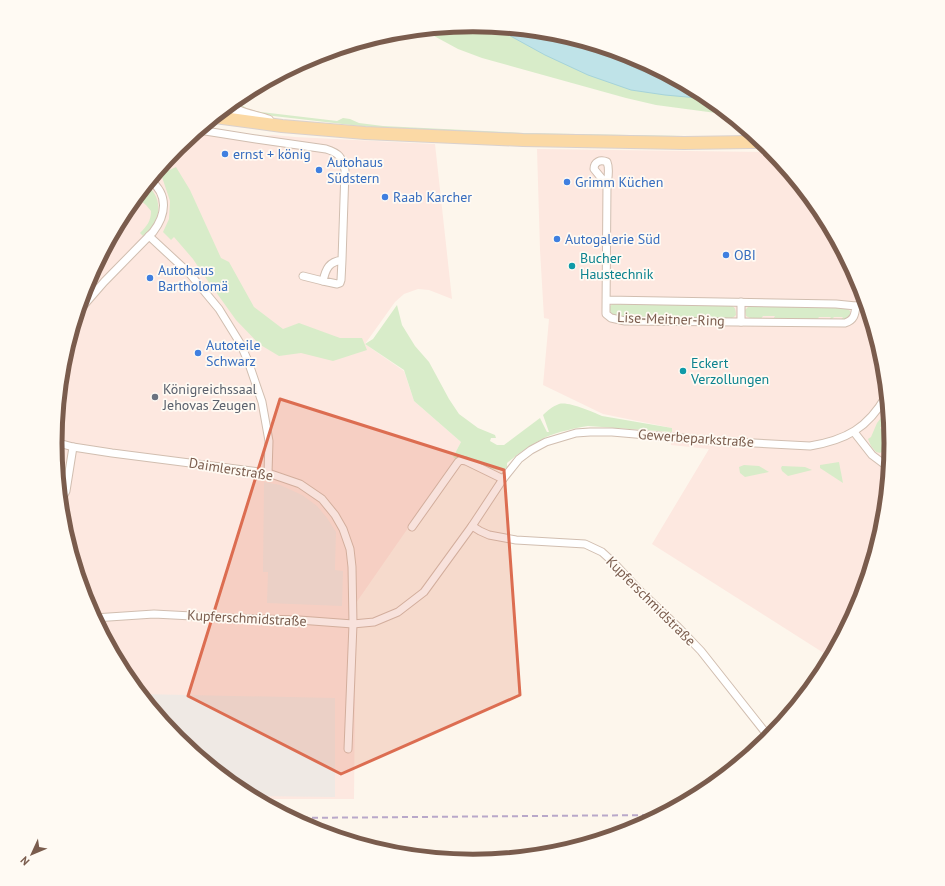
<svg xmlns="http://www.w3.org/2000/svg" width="945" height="886" viewBox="0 0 945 886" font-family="'PT Sans',sans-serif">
<rect width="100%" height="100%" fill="#fdf6ec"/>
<g fill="#fde8e0">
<path d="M200,128l55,9 18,-2 22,2 140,7 17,155 -23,-9 -11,-1 -14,5 -9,8 -30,42 39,27 10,30 47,41 -8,15 3,2 -100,144 -2,196h-97l-17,-9 -63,-52 -52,-63 -22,-41 -17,-31 -24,-79 -7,-81 8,-82 23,-78 39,-72 52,-64z"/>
<path d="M537,149l234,3 49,59 39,72 24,79 7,81 -8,82 -23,78 -29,54 -178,-113 57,-95 -38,-4 1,-17 -69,-14 -60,-29 6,-66 -5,-1 -4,-68z"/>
</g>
<g fill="#efe9e4">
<path d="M264,482l16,3 22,10 15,11 10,12 7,11 2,3 -1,34v4l8,1 -1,35 -75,-3 1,-31h-5z"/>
<path d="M140,694l195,4v99l-84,-1 -11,-6 -63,-52z"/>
</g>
<g fill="#d8ecc9">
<path d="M473,25l81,8 79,24 72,39 22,17h-11l-60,-8 -30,-7 -144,-40 -24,-9 -35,-19z"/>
<path d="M238,97l2,7 8,5 13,3 76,9 6,-3 7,1 9,4 24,3 140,7 161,3h70l3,3 -234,-3 -137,-7 -139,-16 -14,-12z"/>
<path d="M176,167l14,23 31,68 8,4 25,45 29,22 16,-6 41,15h22l5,12 -34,11 -32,-8 -22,3 -20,-12 -23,-24 -33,-46 -10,-15 -19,-22 -3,3 -8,-8 6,-13 1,-18 -9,-27z"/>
<path d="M146,185c13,8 16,26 8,39 -3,4 -7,8 -11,12l-3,-3c7,-7 11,-12 11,-22l-5,-6 -10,-8z"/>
<path d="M618,303l107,1c8,2 11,2 11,11 -6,7 -20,5 -29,5l3,-5h-11l-4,5h-28l3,-5h-12l-3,4h-16l3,-4 -12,-1 -3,5c-8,-2 -16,-2 -18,-11l3,-4z"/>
<path d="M397,305l5,20 13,21 14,16 20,37 10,15 19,14 17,7 1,3h-5l-1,3 7,4h7l36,-27 7,14h2l-6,-17c4,-4 10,-9 16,-11 9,-3 34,8 43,12l70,12v4l-84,-6c-12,2 -31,6 -42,11 -14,7 -27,16 -39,26v4l-3,3c-15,1 -28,-9 -42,-14l-6,3 -3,-2 8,-15 -47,-41 -10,-31 -39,-26 8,-5z"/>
<path d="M756,305l84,1 7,2 3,3v5l-5,4 -5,1 3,-4h-9l-4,4h-2l3,-4h-12l-3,4h-44l3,-5h-12l-3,4 -8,-1 -6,-3 -1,-6 3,-3z"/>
<path d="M887,410l1,7 -8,11 4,3c-2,7 1,14 -1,20l-3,2 -4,-1 -5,-6 -3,-7 3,-2 6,-14z"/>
<path d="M839,462l4,21 -23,-15v-3z"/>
<path d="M744,465l15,1 10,6 -24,5 -5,-4 -1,-6z"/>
<path d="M782,466l23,1 7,3 -24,6 -6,-5 -1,-3z"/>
<path d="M332,835h26l1,8z"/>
</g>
<path fill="#bfe3e8" stroke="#a5d3da" d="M494,27l60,6 20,6 68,32 21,2 42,23 4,3 -44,-4 -34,-5 -43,-15 -43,-20z"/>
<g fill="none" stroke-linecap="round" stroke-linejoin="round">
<defs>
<g id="minor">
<path d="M199,130l57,9 70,10c13,4 16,8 19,21l-3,90c-13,2 -16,8 -19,21l14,3 3,-1 1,-3 1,-20"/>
<path d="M149,236l41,38 29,35 21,34 8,18 14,41 7,39 -1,32"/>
<path d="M303,276l20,5"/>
<path d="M606,300l230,4 20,2c-1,9 -2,14 -11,17l-220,-2 -14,-3 -5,-4v-4l1,-125c1,-8 3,-16 0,-23 -7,-3 -13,0 -13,7l13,16"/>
<path d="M741,302v20"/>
<path d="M856,306h10"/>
<path d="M77,313l27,-31 49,-50c13,-17 16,-37 -3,-52"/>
<path d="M854,432l18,23 16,12"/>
<path d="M55,442l18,5 39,6 156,20 32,11 22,15 13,16 8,14 7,20 2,18 1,57 -5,125"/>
<path d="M60,503l6,-12 7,-44"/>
<path d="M472,526l8,5 9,4 27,5 69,4 17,8 12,11 25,27 39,37 23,24 68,86"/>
<path d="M412,527l46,-65 3,-2 5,1 37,18"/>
<path d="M94,618l60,-4 76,4 69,2 54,4 21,-2 24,-10 26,-20 48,-66 31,-47 16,-20 12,-9 15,-8 30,-9 14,-1h22l104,9 94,5c36,-6 58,-18 76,-50"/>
</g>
<path id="secondary" d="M231,103c2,3 3,6 6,8 6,4 23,7 31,10"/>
<path id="primary" d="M215,117l67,9 83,7 158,7 161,3 66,-1h11"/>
</defs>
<use href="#minor" stroke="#d1beb0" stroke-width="9"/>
<use href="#secondary" stroke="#d6c0b0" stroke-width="13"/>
<use href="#primary" stroke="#dad1cd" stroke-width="14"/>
<use href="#minor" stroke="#fff" stroke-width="7"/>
<use href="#secondary" stroke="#fff" stroke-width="11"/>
<use href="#primary" stroke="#fbd9a5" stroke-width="12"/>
<path stroke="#b9a8c9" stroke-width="2" stroke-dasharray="6 4" stroke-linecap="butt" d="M292,818l366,-3"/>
</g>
<path fill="#dc6d51" fill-opacity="0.2" stroke="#dc6d51" stroke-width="3" stroke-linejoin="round" d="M280,399l224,71 16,225 -179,79 -153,-78z"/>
<g fill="#3f7fe0" stroke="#fffaf3" stroke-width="1.5">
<circle cx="225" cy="154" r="4"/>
<circle cx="319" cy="170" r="4"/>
<circle cx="567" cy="182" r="4"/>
<circle cx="385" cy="197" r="4"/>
<circle cx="557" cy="239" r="4"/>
<circle cx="726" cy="255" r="4"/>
<circle cx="150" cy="278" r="4"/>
<circle cx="198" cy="353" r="4"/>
</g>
<g fill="#0f9aa8" stroke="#fffaf3" stroke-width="1.5">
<circle cx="572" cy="266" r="4"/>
<circle cx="683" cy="371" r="4"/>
</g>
<circle fill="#6b7280" stroke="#fffaf3" stroke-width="1.5" cx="155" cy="397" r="4"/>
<g text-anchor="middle" stroke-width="3.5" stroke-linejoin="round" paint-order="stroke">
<g font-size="14" fill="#366cbe" stroke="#fffaf3" text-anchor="start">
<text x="233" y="159">ernst + könig</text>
<text x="327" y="167">Autohaus<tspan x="327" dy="16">Südstern</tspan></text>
<text x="575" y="187">Grimm Küchen</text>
<text x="393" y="202">Raab Karcher</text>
<text x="565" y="244">Autogalerie Süd</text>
<text x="734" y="260">OBI</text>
<text x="158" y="275">Autohaus<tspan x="158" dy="16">Bartholomä</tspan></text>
<text x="206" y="350">Autoteile<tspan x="206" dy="16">Schwarz</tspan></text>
</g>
<g font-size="14" fill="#0d838f" stroke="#fffaf3" text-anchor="start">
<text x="580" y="263">Bucher<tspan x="580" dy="16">Haustechnik</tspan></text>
<text x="691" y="368">Eckert<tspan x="691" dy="16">Verzollungen</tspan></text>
</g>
<g font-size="14" fill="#7a5c4d" stroke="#fffaf3">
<text transform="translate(671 319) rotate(2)" y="5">Lise-Meitner-Ring</text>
<text transform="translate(696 438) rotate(4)" y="5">Gewerbeparkstraße</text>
<text transform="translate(231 469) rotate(9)" y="5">Daimlerstraße</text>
<text transform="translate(651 601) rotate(45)" y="5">Kupferschmidstraße</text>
<text transform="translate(247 618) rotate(3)" y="5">Kupferschmidstraße</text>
</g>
<g font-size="14" fill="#5b616d" stroke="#fffaf3" text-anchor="start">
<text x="163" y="394">Königreichssaal<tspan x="163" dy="16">Jehovas Zeugen</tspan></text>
</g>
</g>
<path d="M0 0H945V886H0ZM62 443a411 411 0 1 1 822 0a411 411 0 1 1-822 0Z" fill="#fffaf3" fill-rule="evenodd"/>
<path fill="none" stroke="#7a5c4d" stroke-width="5" d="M62 443a411 411 0 1 1 822 0a411 411 0 1 1-822 0Z"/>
<g transform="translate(32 854) rotate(226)" stroke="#fffaf3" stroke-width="3" paint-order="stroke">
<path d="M0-3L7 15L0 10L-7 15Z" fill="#7a5c4d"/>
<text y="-6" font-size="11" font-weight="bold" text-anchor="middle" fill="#7a5c4d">N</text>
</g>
</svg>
